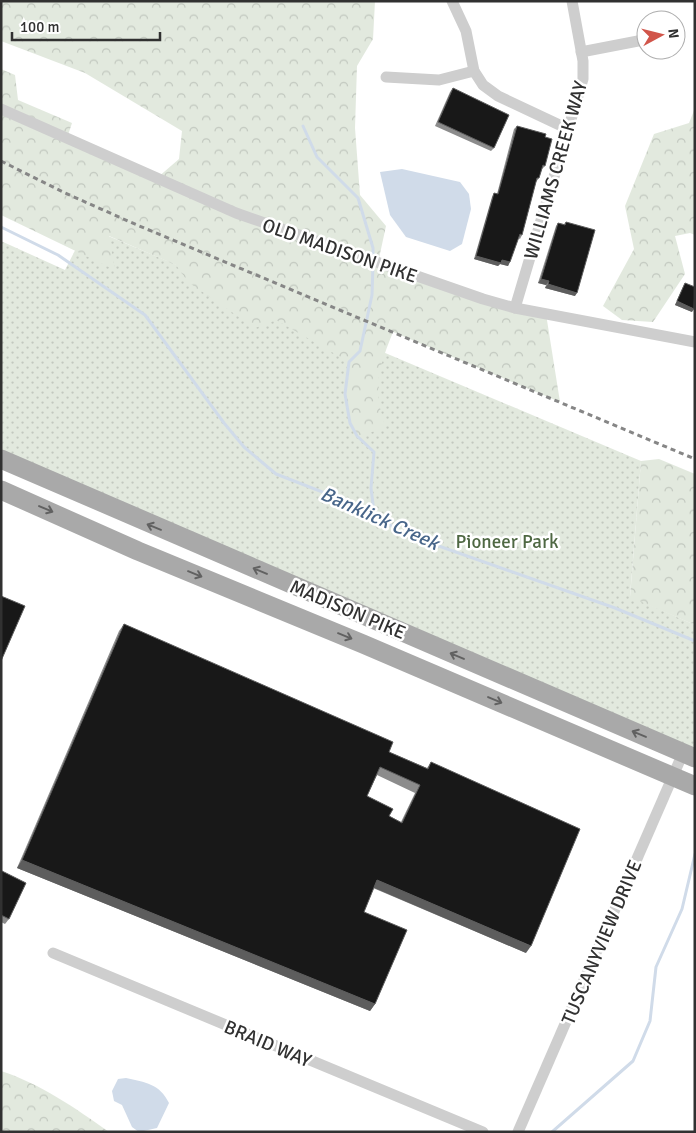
<svg xmlns="http://www.w3.org/2000/svg" width="696" height="1133" viewBox="0 0 696 1133" font-family="Signika,sans-serif">
<defs>
<pattern id="grass-dots" width="8" height="8" patternUnits="userSpaceOnUse" patternTransform="scale(1.25)"><rect width="8" height="8" fill="#e2e9de"/><path d="M2 2h.1M6 6h.1" fill="none" stroke="#c2c8bf" stroke-width="1.8" stroke-linecap="round"/></pattern>
<pattern id="forest-crowns" width="20" height="18" patternUnits="userSpaceOnUse" patternTransform="scale(1.25)"><rect width="20" height="18" fill="#e2e9de"/><path d="M2 6a3 3 0 1 1 6 0M12 15a3 3 0 1 1 6 0" fill="none" stroke="#c2c8bf"/></pattern>
</defs>
<rect width="100%" height="100%" fill="#fff"/>
<path fill="url(#grass-dots)" d="M87,227l554,234 -11,135 65,29v133l-694,-299v-218l64,29z"/>
<g fill="url(#forest-crowns)">
<path d="M1,1h374l-2,38 -16,27 -2,62 5,67 26,31 -8,37 168,51 14,88 -167,-70c-15,37 -21,58 -7,96l-29,8c-14,-24 -11,-48 -8,-74l-73,-42 -21,8 -67,-46 -12,-17 -67,-29 6,34 -114,-55v-146l14,6 3,25 54,23 -5,15 90,40 22,-19 3,-28 -97,-58 -84,-32z"/>
<path d="M695,108v127l-5,-2 -15,3 10,38 -32,48 -31,-2 -19,-14 31,-57 -9,-43 29,-72 35,-11z"/>
<path d="M659,459l36,15v151l-65,-28 11,-136z"/>
<path d="M1,1071c40,13 74,37 108,61h-108z"/>
</g>
<g fill="#d0dbe9">
<path d="M402,169l58,13 9,12 2,15 -9,35 -12,7 -44,-14 -16,-22 -10,-43z"/>
<path d="M126,1078c19,4 34,6 43,25l-12,25 -18,4 -7,-5 -10,-22 -8,-4 -2,-10 6,-12z"/>
</g>
<g fill="none" stroke-linecap="round" stroke-linejoin="round">
<g stroke="#d0dbe9" stroke-width="3">
<path d="M303,126l14,31 41,41 15,50v10"/>
<path d="M1,227l57,28 87,60 79,108 20,24 32,27 98,38 25,20 216,76 80,33"/>
<path d="M373,264l-1,31 -12,56 -11,11 -4,32 5,29 7,13 17,16 -3,36 3,24"/>
<path d="M552,1132l81,-71 17,-40 6,-54 26,-58 13,-55"/>
</g>
<g stroke="#cecece" stroke-width="11">
<path d="M452,1l14,30 8,40 9,14 15,11 70,33"/>
<path d="M664,20l3,-3"/>
<path d="M581,52l57,-11 8,-4"/>
<path d="M386,77l53,3 35,-9"/>
<path d="M1,109l235,104 247,86 32,9 180,34"/>
<path d="M515,308l68,-229v-18l-11,-60"/>
<path d="M53,953l430,179"/>
<path d="M518,1132l165,-379"/>
</g>
<g stroke="#a9a9a9" stroke-width="19">
<path d="M1,459l694,299"/>
<path d="M1,490l137,61 225,93 332,142"/>
</g>
<path stroke="#868686" stroke-width="3" stroke-dasharray="5 4" stroke-linecap="butt" d="M1,161l64,32 72,32 558,234"/>
</g>
<g fill="#8c8c8c" fill-rule="evenodd">
<path d="M453,88l41,60 -3,3 -56,-25 15,-34z"/>
<path d="M517,126l28,11v29l-3,3 -3,9 -3,4 -14,53 -2,4 -2,-1 -10,28 -8,-2 -2,2 -24,-7 18,-62 2,-4 3,1 17,-65z"/>
<path d="M566,222l9,74 -30,-8 1,-3 -8,-2 18,-57 2,-3 6,1z"/>
<path d="M685,283l7,29 -17,-7 8,-18z"/>
<path d="M124,624l265,128 38,16 4,-6 95,191 -153,-65 -9,24 11,92 -5,7 -353,-143 102,-237zM377,775l38,18 -14,29 -12,-6 -22,-20z"/>
<path d="M1,872l8,47 -4,5 -4,-2z"/>
</g>
<g fill="#5d5d5d">
<path d="M476,256l26,4 8,2 -2,4 -8,-2 -2,2 -24,-7z"/>
<path d="M541,279l8,2 -3,4 -8,-2z"/>
<path d="M548,284l29,9 -2,3 -30,-8z"/>
<path d="M677,301l17,8 -2,3 -17,-7z"/>
<path d="M22,860l353,144 -5,7 -353,-143z"/>
<path d="M377,880l154,66 -5,7 -154,-66z"/>
</g>
<g fill="#181818" stroke="#5d5d5d" fill-rule="evenodd">
<path d="M453,88l56,27 -15,33 -56,-26z"/>
<path d="M517,126l29,8 -1,3 7,2 -7,27 -2,-1 -4,13h-2l-15,57 -2,-1 -10,28 -8,-2 -1,3 -25,-7 18,-63 4,1z"/>
<path d="M566,222l29,8 -18,63 -29,-9 1,-3 -8,-2 17,-56 7,2z"/>
<path d="M685,283l10,4 -1,22 -17,-8z"/>
<path d="M1,596l24,10 -24,55z"/>
<path d="M124,624l269,118 -4,10 39,17 3,-7 149,67 -49,117 -154,-66 -13,32 43,18 -32,74 -353,-144zM380,767l40,18 -18,38 -13,-7 4,-7 -26,-13z"/>
<path d="M2,871l24,12 -17,36 -8,-4v-42z"/>
</g>
<defs><path id="oneway-shaft" d="M-6 0H5M1.5-3L5.5 0L1.5 3" fill="none" stroke-width="1.6" stroke-linecap="round" stroke-linejoin="round" transform="scale(1.25)"/></defs>
<g stroke="#616161">
<use href="#oneway-shaft" transform="translate(46 509) rotate(23)"/>
<use href="#oneway-shaft" transform="translate(154 527) rotate(-158)"/>
<use href="#oneway-shaft" transform="translate(260 571) rotate(-157)"/>
<use href="#oneway-shaft" transform="translate(195 574) rotate(22)"/>
<use href="#oneway-shaft" transform="translate(345 636) rotate(22)"/>
<use href="#oneway-shaft" transform="translate(457 656) rotate(-157)"/>
<use href="#oneway-shaft" transform="translate(495 700) rotate(23)"/>
<use href="#oneway-shaft" transform="translate(639 734) rotate(-157)"/>
</g>
<g text-anchor="middle" stroke-width="5" stroke-linejoin="round" paint-order="stroke">
<g font-size="19" fill="#313131" stroke="#fff">
<text transform="translate(555 170) rotate(-74)" y="7">WILLIAMS CREEK WAY</text>
<text transform="translate(340 250) rotate(19)" y="7">OLD MADISON PIKE</text>
<text transform="translate(348 609) rotate(23)" y="7">MADISON PIKE</text>
<text transform="translate(601 942) rotate(-67)" y="7">TUSCANYVIEW DRIVE</text>
<text transform="translate(268 1043) rotate(23)" y="7">BRAID WAY</text>
</g>
<g font-size="19" fill="#4f6843" stroke="#fff">
<text x="507" y="548">Pioneer Park</text>
</g>
<g font-size="20" font-style="italic" fill="#48668a" stroke="#fff">
<text transform="translate(380 518) rotate(24)" y="7">Banklick Creek</text>
</g>
</g>
<rect width="696" height="1133" fill="none" stroke="#313131" stroke-width="5"/>
<g transform="translate(661 35) rotate(83)"><circle r="24" fill="#ffffff" stroke="#adadad"/>
<path d="M0-4L9 19L0 12L-9 19Z" fill="#d1554a"/>
<text y="-8" font-size="14" font-weight="bold" text-anchor="middle" fill="#313131">N</text>
</g>
<path d="M12 32v8h148v-8" fill="none" stroke="#313131" stroke-width="2.5"/>
<text x="20" y="32" font-size="15" fill="#313131" stroke="#ffffff" stroke-width="4" paint-order="stroke">100 m</text>
</svg>
